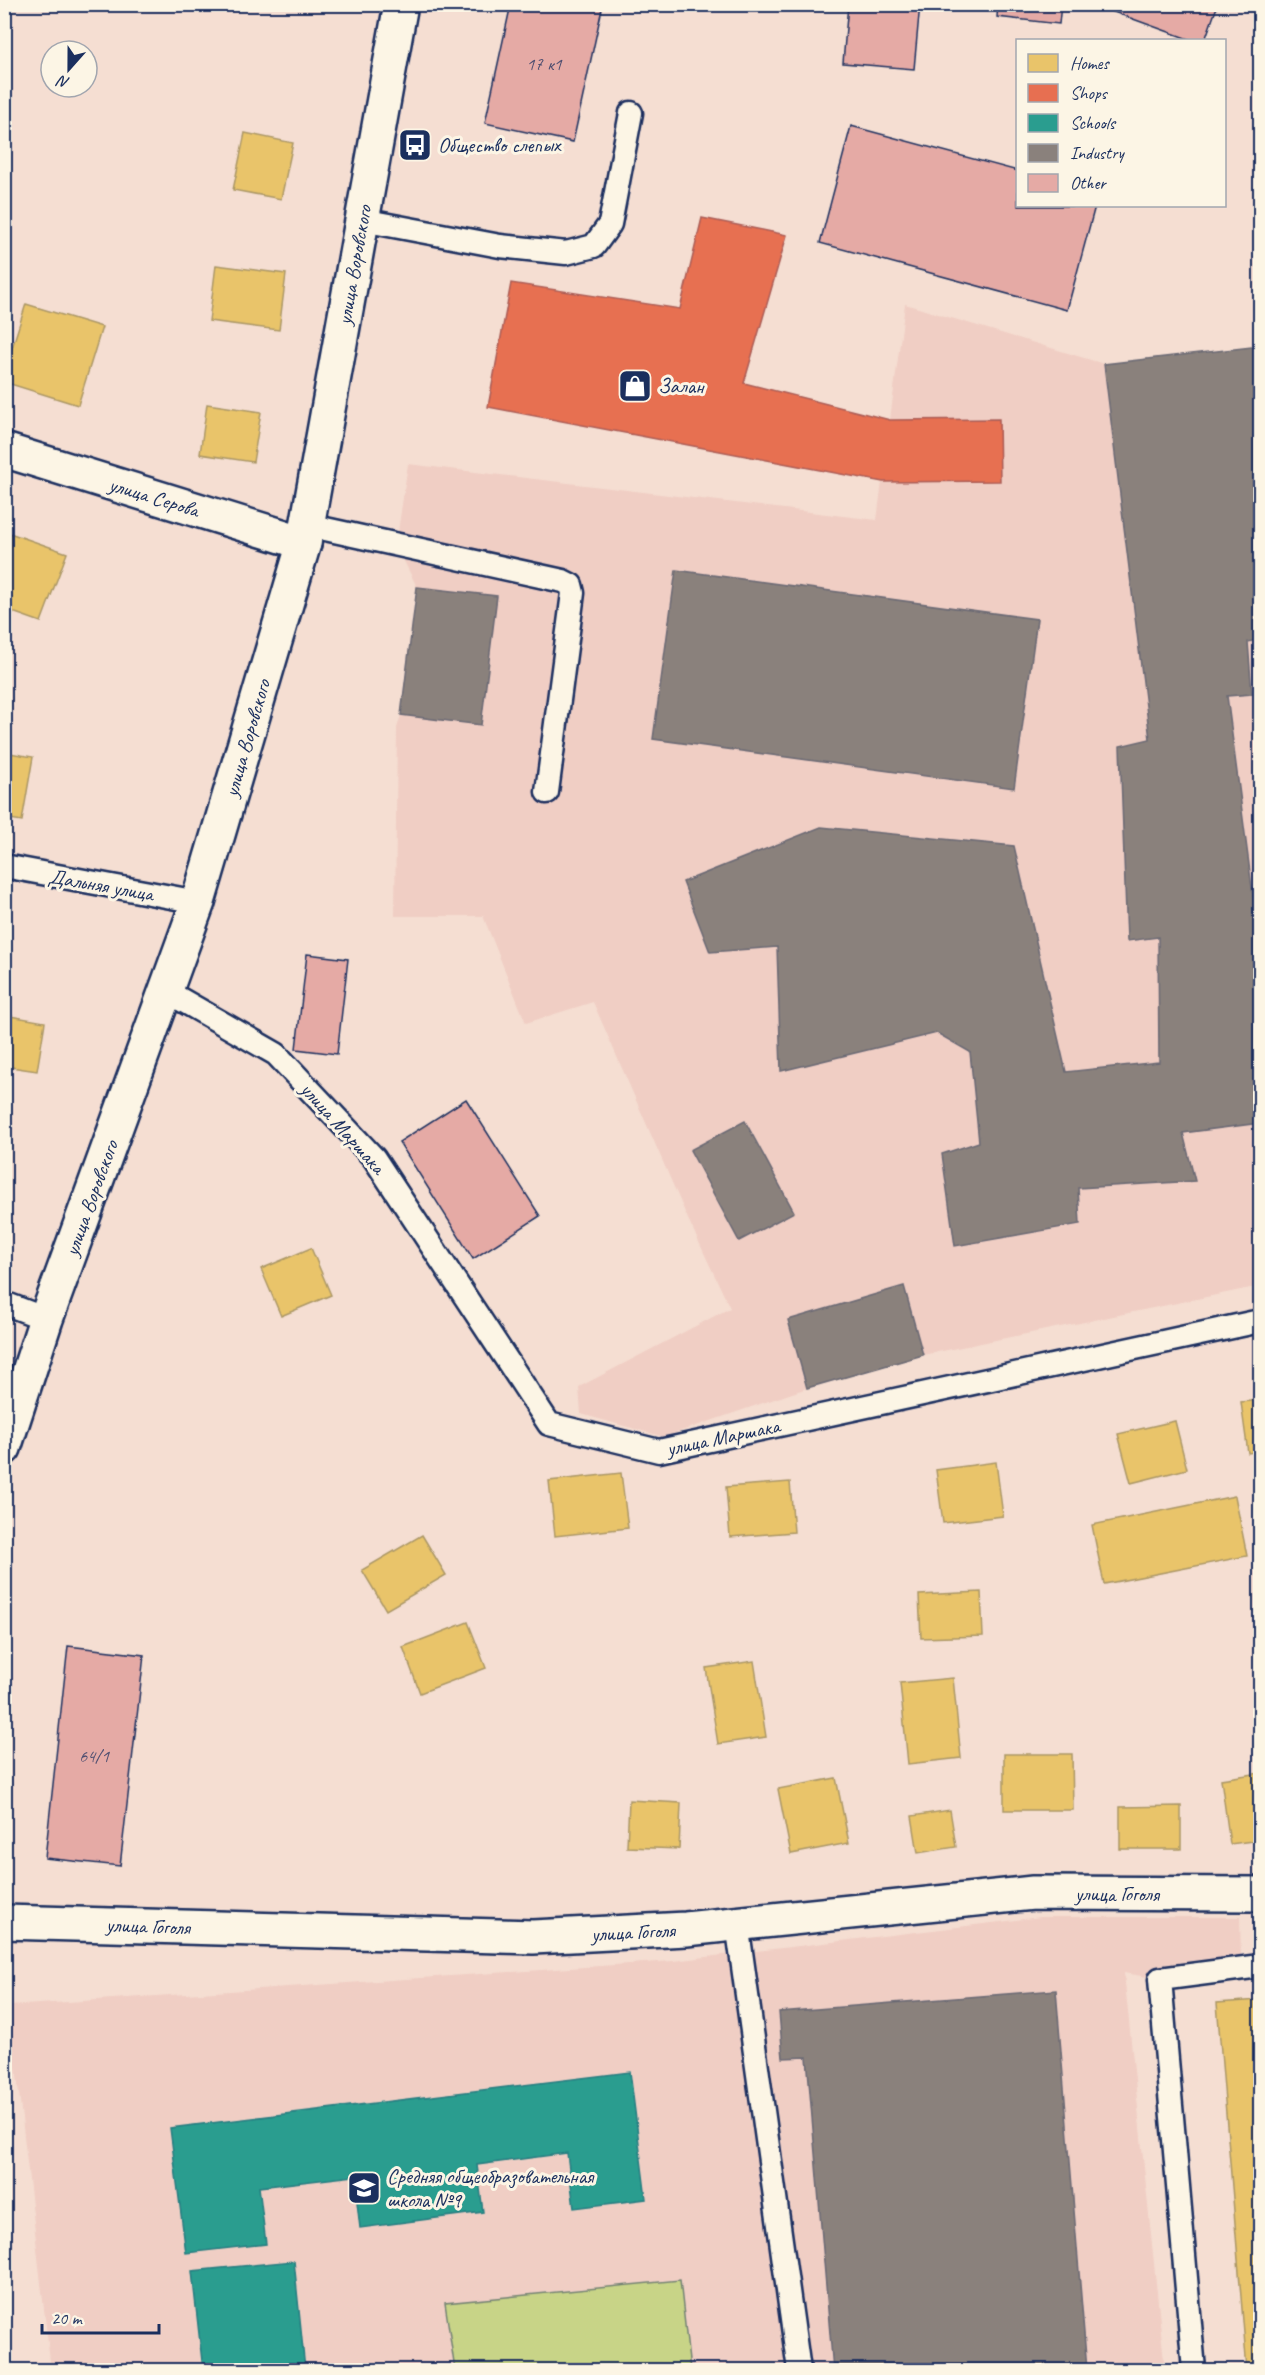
<svg xmlns="http://www.w3.org/2000/svg" width="1265" height="2375" viewBox="0 0 1265 2375" font-family="Caveat,sans-serif">
<rect width="100%" height="100%" fill="#f5ded2"/>
<filter id="ink" filterUnits="userSpaceOnUse"><feTurbulence type="fractalNoise" baseFrequency=".0167" numOctaves="2"/><feDisplacementMap in="SourceGraphic" scale="12" xChannelSelector="R" yChannelSelector="G"/><feConvolveMatrix kernelMatrix="1 2 1 2 8 2 1 2 1" color-interpolation-filters="sRGB"/></filter>
<g filter="url(#ink)">
<g fill="#f0cec4">
<path d="M905,304l199,60 156,-18v940l-337,69 -116,33 -143,49 -83,-23 -2,-27 151,-79 -42,-89 -95,-217 -67,21 -43,-107h-88l2,-188 4,-13 16,-128 -21,-42 12,-81 469,56z"/>
<path d="M1041,1917h199l1,40 -65,8 -16,14 -36,-6 41,397h-1114l-42,-364 664,-45z"/>
</g>
<path fill="#c8d487" stroke="#728272" stroke-width="1.5" d="M680,2280l10,90h-235l-10,-67z"/>
<g fill="#e9c46a" stroke="#ab9766" stroke-width="1.5">
<path d="M245,133l48,10 -12,56 -48,-9z"/>
<path d="M216,265l70,9 -7,56 -70,-9z"/>
<path d="M26,304l76,23 -24,78 -74,-23v-9z"/>
<path d="M207,404l54,8 -8,50 -53,-8z"/>
<path d="M4,531l63,22 -26,69 -37,-13z"/>
<path d="M4,752l29,5 -11,64 -18,-3z"/>
<path d="M4,1015l41,7 -8,49 -33,-5z"/>
<path d="M311,1248l20,47 -50,21 -20,-47z"/>
<path d="M1260,1400v51l-12,2 -7,-51z"/>
<path d="M1175,1421l12,48 -56,14 -13,-49z"/>
<path d="M996,1462l7,54 -60,7 -7,-53z"/>
<path d="M621,1473l7,55 -73,8 -6,-55z"/>
<path d="M790,1482l4,50 -64,5 -4,-50z"/>
<path d="M1235,1496l12,60 -143,28 -12,-59z"/>
<path d="M422,1535l24,40 -60,35 -24,-40z"/>
<path d="M981,1592l2,44 -62,2 -2,-43z"/>
<path d="M468,1622l18,46 -66,25 -17,-46z"/>
<path d="M754,1661l12,76 -48,7 -12,-76z"/>
<path d="M953,1678l8,80 -53,6 -8,-81z"/>
<path d="M1004,1754h68l1,56h-69z"/>
<path d="M1260,1773v67l-30,4 -9,-65z"/>
<path d="M836,1778l13,65 -58,11 -13,-65z"/>
<path d="M629,1800l52,3 -2,46 -52,-2z"/>
<path d="M1181,1806v43h-61v-42z"/>
<path d="M950,1810l6,37 -38,6 -6,-37z"/>
<path d="M1260,2000v370h-13l-30,-367z"/>
</g>
<path fill="#e76f51" stroke="#aa5c55" stroke-width="1.5" d="M702,218l85,17 -43,148 146,37 109,-1 1,62 -117,1 -395,-75 23,-124 169,26z"/>
<g fill="#2a9d8f" stroke="#267c80" stroke-width="1.5">
<path d="M630,2072l16,127 -72,9 -7,-55 -90,12 6,47 -123,16 -6,-52 -95,11 7,57 -80,9 -16,-125z"/>
<path d="M294,2261l11,109h-102l-11,-99z"/>
</g>
<g fill="#8a817c" stroke="#696873" stroke-width="1.5">
<path d="M1260,346v293l-12,3 4,52 -25,2 33,253v174l-77,10 12,48 -117,7 2,36 -125,22 -13,-92 37,-12 -9,-90 -33,-19 -156,38 -4,-124 -67,5 -27,-70 138,-55 193,19 52,226 93,-10 -1,-125 -31,4 -7,-195 30,-7 -46,-375z"/>
<path d="M676,570l361,49 -23,169 -361,-49z"/>
<path d="M417,587l80,9 -16,129 -80,-10z"/>
<path d="M745,1121l49,91 -55,29 -49,-91z"/>
<path d="M904,1286l19,69 -116,33 -19,-68z"/>
<path d="M1056,1990l31,380h-254l-26,-313 -24,1 -4,-46z"/>
</g>
<g fill="#e5aaa5" stroke="#1b2f5e" stroke-width="1.5">
<path d="M511,4h92l-30,138 -88,-19z"/>
<path d="M848,4h72l-6,65 -71,-6z"/>
<path d="M998,4h63l-2,20 -62,-7z"/>
<path d="M1114,4h104l-13,36h-14l-80,-29z"/>
<path d="M851,126l167,45v35h77l-28,104 -247,-67z"/>
<path d="M307,954l41,5 -11,95 -41,-5z"/>
<path d="M466,1099l74,117 -67,43 -74,-117z"/>
<path d="M68,1646l76,9 -24,211 -75,-8z"/>
</g>
<g fill="none" stroke-linecap="round" stroke-linejoin="round">
<defs>
<g id="service">
<path d="M362,220l138,26 66,7 28,-7 16,-22 21,-111"/>
<path d="M307,525l256,56 8,4 2,8 -26,199"/>
<path d="M4,866l194,36"/>
<path d="M166,991l110,63 98,104 175,266 110,27 601,-130"/>
<path d="M4,1303l42,16"/>
<path d="M737,1923l62,447"/>
<path d="M1194,2370l-34,-391 100,-13"/>
</g>
<g id="minor">
<path d="M4,450l300,93"/>
<path d="M4,1922l529,15 153,-8 347,-36 227,1"/>
</g>
<path id="tertiary" d="M4,1448l42,-129 152,-417 106,-359 97,-539"/>
</defs>
<use href="#service" stroke="#1b2f5e" stroke-width="27"/>
<use href="#minor" stroke="#1b2f5e" stroke-width="38"/>
<use href="#tertiary" stroke="#1b2f5e" stroke-width="38"/>
<use href="#service" stroke="#fcf5e5" stroke-width="22"/>
<use href="#minor" stroke="#fcf5e5" stroke-width="33"/>
<use href="#tertiary" stroke="#fcf5e5" stroke-width="33"/>
</g>
</g>
<defs>
<symbol id="bus-square" viewBox="-11 -11 22 22"><rect x="-9" y="-9" width="18" height="18" rx="4" fill="#1b2f5e" stroke="#fcf5e5"/><path d="M-5-6H5V4H4V6H2V4H-2V6H-4V4H-5ZM-3.5-4V0h7V-4ZM-3.5 1.2v1.5H-2V1.2ZM2 1.2v1.5H3.5V1.2Z" fill="#fff"/></symbol>
<symbol id="shop-square" viewBox="-11 -11 22 22"><rect x="-9" y="-9" width="18" height="18" rx="4" fill="#1b2f5e" stroke="#fcf5e5"/><path d="M-5-2.5h2.3a2.7 3.5 0 0 1 5.4 0H5L5.5 6h-11ZM-1.5-2.5h3a1.5 2.3 0 0 0-3 0Z" fill="#fff"/></symbol>
<symbol id="school-square" viewBox="-11 -11 22 22"><rect x="-9" y="-9" width="18" height="18" rx="4" fill="#1b2f5e" stroke="#fcf5e5"/><path d="M0-5L7-2L0 1L-7-2ZM-4 1L0 2.5L4 1V4Q0 6-4 4Z" fill="#fff"/></symbol>
</defs>
<g fill-rule="evenodd">
<use href="#bus-square" x="396" y="126" width="38" height="38"/>
<use href="#shop-square" x="616" y="367" width="38" height="38"/>
<use href="#school-square" x="345" y="2169" width="38" height="38"/>
</g>
<g text-anchor="middle" stroke-width="6" stroke-linejoin="round" paint-order="stroke">
<g font-size="18" fill="#4e4e70">
<text x="544" y="70">17 к1</text>
<text x="94" y="1762">64/1</text>
</g>
<g font-size="21" fill="#1b2f5e" stroke="#fcf5e5" text-anchor="start">
<text x="438" y="152">Общество слепых</text>
<text x="658" y="393">Залан</text>
<text x="387" y="2183">Средняя общеобразовательная<tspan x="387" dy="24">школа №9</tspan></text>
</g>
<g font-size="21" fill="#1b2f5e" stroke="#fcf5e5">
<text transform="translate(354 265) rotate(-80)" y="7">улица Воровского</text>
<text transform="translate(154 497) rotate(17)" y="7">улица Серова</text>
<text transform="translate(247 738) rotate(-74)" y="7">улица Воровского</text>
<text transform="translate(101 885) rotate(10)" y="7">Дальняя улица</text>
<text transform="translate(343 1128) rotate(48)" y="7">улица Маршака</text>
<text transform="translate(91 1198) rotate(-70)" y="7">улица Воровского</text>
<text transform="translate(723 1437) rotate(-12)" y="7">улица Маршака</text>
<text x="1117" y="1901">улица Гоголя</text>
<text transform="translate(148 1926) rotate(2)" y="7">улица Гоголя</text>
<text transform="translate(633 1932) rotate(-3)" y="7">улица Гоголя</text>
</g>
</g>
<rect width="1265" height="2375" fill="none" stroke="#fcf5e5" stroke-width="24"/>
<rect x="12" y="12" width="1241" height="2351" fill="none" stroke="#1b2f5e" stroke-width="2" filter="url(#ink)"/>
<rect x="1016" y="39" width="210" height="168" fill="#fcf5e5" stroke="#a2a6af" stroke-width="1.5"/>
<rect x="1028" y="54" width="30" height="18" fill="#e9c46a" stroke="#a2a6af" stroke-width="1.5"/>
<text x="1070" y="69" font-size="18" fill="#1b2f5e">Homes</text>
<rect x="1028" y="84" width="30" height="18" fill="#e76f51" stroke="#a2a6af" stroke-width="1.5"/>
<text x="1070" y="99" font-size="18" fill="#1b2f5e">Shops</text>
<rect x="1028" y="114" width="30" height="18" fill="#2a9d8f" stroke="#a2a6af" stroke-width="1.5"/>
<text x="1070" y="129" font-size="18" fill="#1b2f5e">Schools</text>
<rect x="1028" y="144" width="30" height="18" fill="#8a817c" stroke="#a2a6af" stroke-width="1.5"/>
<text x="1070" y="159" font-size="18" fill="#1b2f5e">Industry</text>
<rect x="1028" y="174" width="30" height="18" fill="#e5aaa5" stroke="#a2a6af" stroke-width="1.5"/>
<text x="1070" y="189" font-size="18" fill="#1b2f5e">Other</text>
<g transform="translate(69 69) rotate(201)"><circle r="28" fill="#fcf5e5" stroke="#a2a6af" stroke-width="1.5"/>
<path d="M0-4.5L10 22L0 15L-10 22Z" fill="#1b2f5e"/>
<text y="-9" font-size="16" font-weight="bold" text-anchor="middle" fill="#1b2f5e">N</text>
</g>
<path d="M42 2324v9h117v-9" fill="none" stroke="#1b2f5e" stroke-width="3"/>
<text x="51" y="2324" font-size="18" fill="#1b2f5e" stroke="#fcf5e5" stroke-width="4.5" paint-order="stroke">20 m</text>
</svg>
